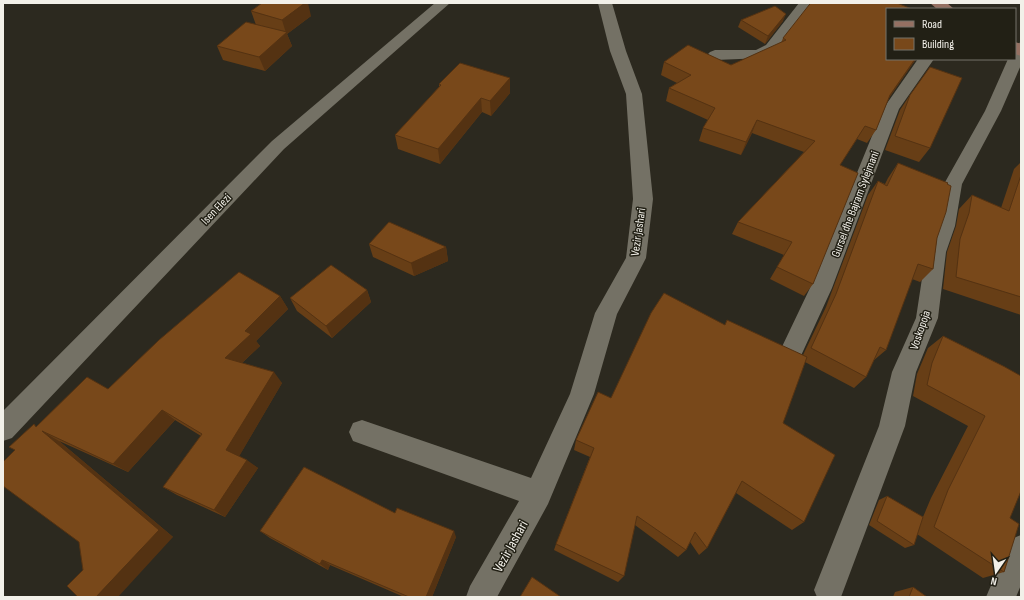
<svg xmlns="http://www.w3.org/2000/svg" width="1024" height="600" viewBox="0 0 1024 600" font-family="'Sofia Sans Condensed',sans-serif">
<rect width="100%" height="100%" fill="#2c291f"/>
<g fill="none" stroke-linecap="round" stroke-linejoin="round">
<g fill="#747165" fill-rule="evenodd">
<path d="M435,3h15l-166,146 -272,289 -9,3v-30l269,-270z"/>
<path d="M598,3h14l14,48 16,43 11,105 -7,59 -29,56 -23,80 -46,110 -51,93h-31l4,-11 49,-85 -166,-60 -4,-9 4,-9 9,-3 169,58 39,-84 25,-81 31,-55 7,-59 -7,-105 -16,-43z"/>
<path d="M799,3h14l-37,48 -12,7 -49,2 -5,-2 -3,-3 3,-3 5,-2h41l10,-5z"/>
<path d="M1021,42v23l-20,46 -39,73 -7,42 -9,26 -8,66 -22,54 -11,54 -64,171h-24l-3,-7 65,-164 13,-54 24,-54 10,-66 9,-26 9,-42 41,-73 23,-52h7v-14z"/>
<path d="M918,59h16l-35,50 -67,179 -33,72 -8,3 -8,-3 -4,-7 31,-65 73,-179z"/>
<path d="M1021,535v50l-5,12h-30l25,-58z"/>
</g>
<g fill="#957062" fill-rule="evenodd">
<path d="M930,3h17l7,6h-17z"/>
<path d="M1015,42l6,2v12l-6,-2z"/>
</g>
</g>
<g fill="#673e16">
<path d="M251,11l60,5 -24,18 5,12 -27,25 -42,-11 -6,-14 39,-21z"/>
<path d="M741,20l42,1 -18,23 -27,-17z"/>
<path d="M783,38l104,21h29l-27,39 -13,32 -9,13 -10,-4 -17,26 -27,119 -9,12 -34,-17 14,-24 -52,-21 6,-12 66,-70 -52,-19 -11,22 -42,-14 4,-13 5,-8 -42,-19 3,-13 8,-5 -16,-8 3,-13 67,3 50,-22z"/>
<path d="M510,78v15l-19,23 -9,-4 -42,52 -42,-15 -3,-14 44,-48v-3z"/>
<path d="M910,95l20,53 -11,14 -34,-12 15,-40z"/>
<path d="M1021,162v153l-78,-26 4,-37 9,-26 3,-17 13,-14 29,13 13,-39z"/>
<path d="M898,163l49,21 -10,54 -4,31 -13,13 -8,-3 -26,71 -13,11 -7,16 -12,11 -49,-26 -22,61 21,99 -12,8 -56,-37 -29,55 -8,7 -9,-13 -4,8 -8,7 -43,-32 -11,51 -6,6 -64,-32 2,-6 34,-87 -16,-7 2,-10 35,-42 114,-73 78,30 23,-48 42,-112 10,-14 7,3 3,-6z"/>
<path d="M369,244l77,3 2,14 -34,15 -41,-19z"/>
<path d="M367,290l4,12 -39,36 -35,-27 -7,-13z"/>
<path d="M280,296l8,13 -32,32 4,5 -18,17 40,20 -43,73 19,12 -33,49 -48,-22 -14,-8 38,-51 -26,-16 -47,52 -69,-31 114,96 -90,33 -4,-28 -64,-92 22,-24 71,-37z"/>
<path d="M943,336l62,31 5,151 -6,54 -21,6 -66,-44 -3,11 -9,3 -36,-23 10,-25 8,-4 36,21 8,-19 37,-72 -55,-30 4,-22 11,-26z"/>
<path d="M395,513l61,24 -24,60h-28l-74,-32 -2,5 -58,-32 -10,-7z"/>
<path d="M913,587l14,10h-34l2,-5z"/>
</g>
<g fill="#543212">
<path d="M305,3h3l3,13 -24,18 5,12 -27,25 -6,-14 27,-24 -4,-13z"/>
<path d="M786,14l-3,7 -18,23 3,-8z"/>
<path d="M915,59h1l-3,4 -31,45 8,-13z"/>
<path d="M510,78v15l-19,23 -1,-15z"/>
<path d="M481,98l1,14 -42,52 -2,-15z"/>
<path d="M757,120l-5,13 -11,22 5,-13z"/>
<path d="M446,247l2,14 -34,15 -3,-13z"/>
<path d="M367,290l4,12 -39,36 -6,-12z"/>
<path d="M280,296l8,13 -32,32 4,5 -25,23 -10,-11 20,-27z"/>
<path d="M274,372l8,11 -45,77 -11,-10z"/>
<path d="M162,410l13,10 -47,52 -15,-8z"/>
<path d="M42,431l17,10 114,96 -55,60h-22l63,-67z"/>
<path d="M247,460l11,8 -33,49 -11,-7z"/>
<path d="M454,531l2,6 -24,60h-6z"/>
<path d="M322,560l8,5 -2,5 -8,-6z"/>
</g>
<g fill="#78481a" stroke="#543212">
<path d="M262,3h43l-23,17 -31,-9z"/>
<path d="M811,3h86l15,6h-25v50h28l-25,36 -14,35 -11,-4 -25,39 18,8 -45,111 -36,-17 15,-25 -54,-20 77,-81 -58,-21 -11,22 -43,-14 12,-20 -46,-20 22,-13 -27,-13 24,-17 43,20 55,-25 -3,-2 26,-33z"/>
<path d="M775,6l11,8 -18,22 -27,-16z"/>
<path d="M246,22l41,10 -28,25 -42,-11z"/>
<path d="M460,63l50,15 -20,23 -9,-3 -43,51 -43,-14 46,-50 -2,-1z"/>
<path d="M930,67l32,11 -32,70 -35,-12 15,-41z"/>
<path d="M898,163l50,20 -1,1 4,2 -5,26 -9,26 -4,31 -15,-5 -32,86 -6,-3 -14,30 -55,-29 25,-54 42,-113 9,5z"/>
<path d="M1021,175v122l-65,-20 4,-38 9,-26 3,-18 37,16z"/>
<path d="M389,222l57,25 -35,16 -42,-19z"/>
<path d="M331,265l36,25 -41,36 -36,-28z"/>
<path d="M239,272l41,24 -35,35 6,3 -26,24 49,14 -48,78 21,10 -33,50 -51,-23 39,-53 -40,-24 -49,54 -71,-33 117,99 -63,67h-18l-11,-11 16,-16 -4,-28 -76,-56v-24l12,-12 -6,-3 25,-23 2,3 51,-50 21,12 51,-49z"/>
<path d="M664,293l61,32 2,-5 80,37 -24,66 52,32 -31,67 -62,-41 -35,67 -12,-16 -9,18 -49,-34 -13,60 -68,-32 38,-96 -18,-8 22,-48 13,6 40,-85z"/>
<path d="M943,336l62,31 16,9v115l-11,27 9,6 -15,48 -70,-45 14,-37 37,-74 -58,-31 5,-22z"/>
<path d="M304,467l91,46 2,-5 57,23 -28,66h-17l-87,-37 -2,4 -60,-33z"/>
<path d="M887,496l36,21 -9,28 -37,-24z"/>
<path d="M532,577l29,20h-41z"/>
<path d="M913,587l14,10h-18z"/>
</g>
<g text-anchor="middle" stroke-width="3" stroke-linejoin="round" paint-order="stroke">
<g font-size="12" fill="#f2f0e9" stroke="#222015">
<text transform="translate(855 204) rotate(-69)" y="4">Gursel dhe Bajram Sylejmani</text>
<text transform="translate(216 209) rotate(-46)" y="4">Isen Elezi</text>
<text transform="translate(638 232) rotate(-82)" y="4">Vezir Jashari</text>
<text transform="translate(920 330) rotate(-71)" y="4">Voskopoja</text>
</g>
<g font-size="14" fill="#f2f0e9" stroke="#222015">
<text transform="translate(510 546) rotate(-61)" y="5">Vezir Jashari</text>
</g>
</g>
<rect width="1024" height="600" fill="none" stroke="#f2f0e9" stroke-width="8"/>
<rect x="886" y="8" width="130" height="52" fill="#222015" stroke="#75736a"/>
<rect x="894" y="21" width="20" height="6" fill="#957062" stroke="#75736a"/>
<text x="922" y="28" font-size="12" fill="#f2f0e9">Road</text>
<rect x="894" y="38" width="20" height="12" fill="#78481a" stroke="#75736a"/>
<text x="922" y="48" font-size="12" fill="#f2f0e9">Building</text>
<g transform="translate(996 572) rotate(193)" stroke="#222015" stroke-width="3" paint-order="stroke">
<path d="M0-3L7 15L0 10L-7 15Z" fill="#f2f0e9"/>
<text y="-6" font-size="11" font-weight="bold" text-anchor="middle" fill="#f2f0e9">N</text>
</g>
</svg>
